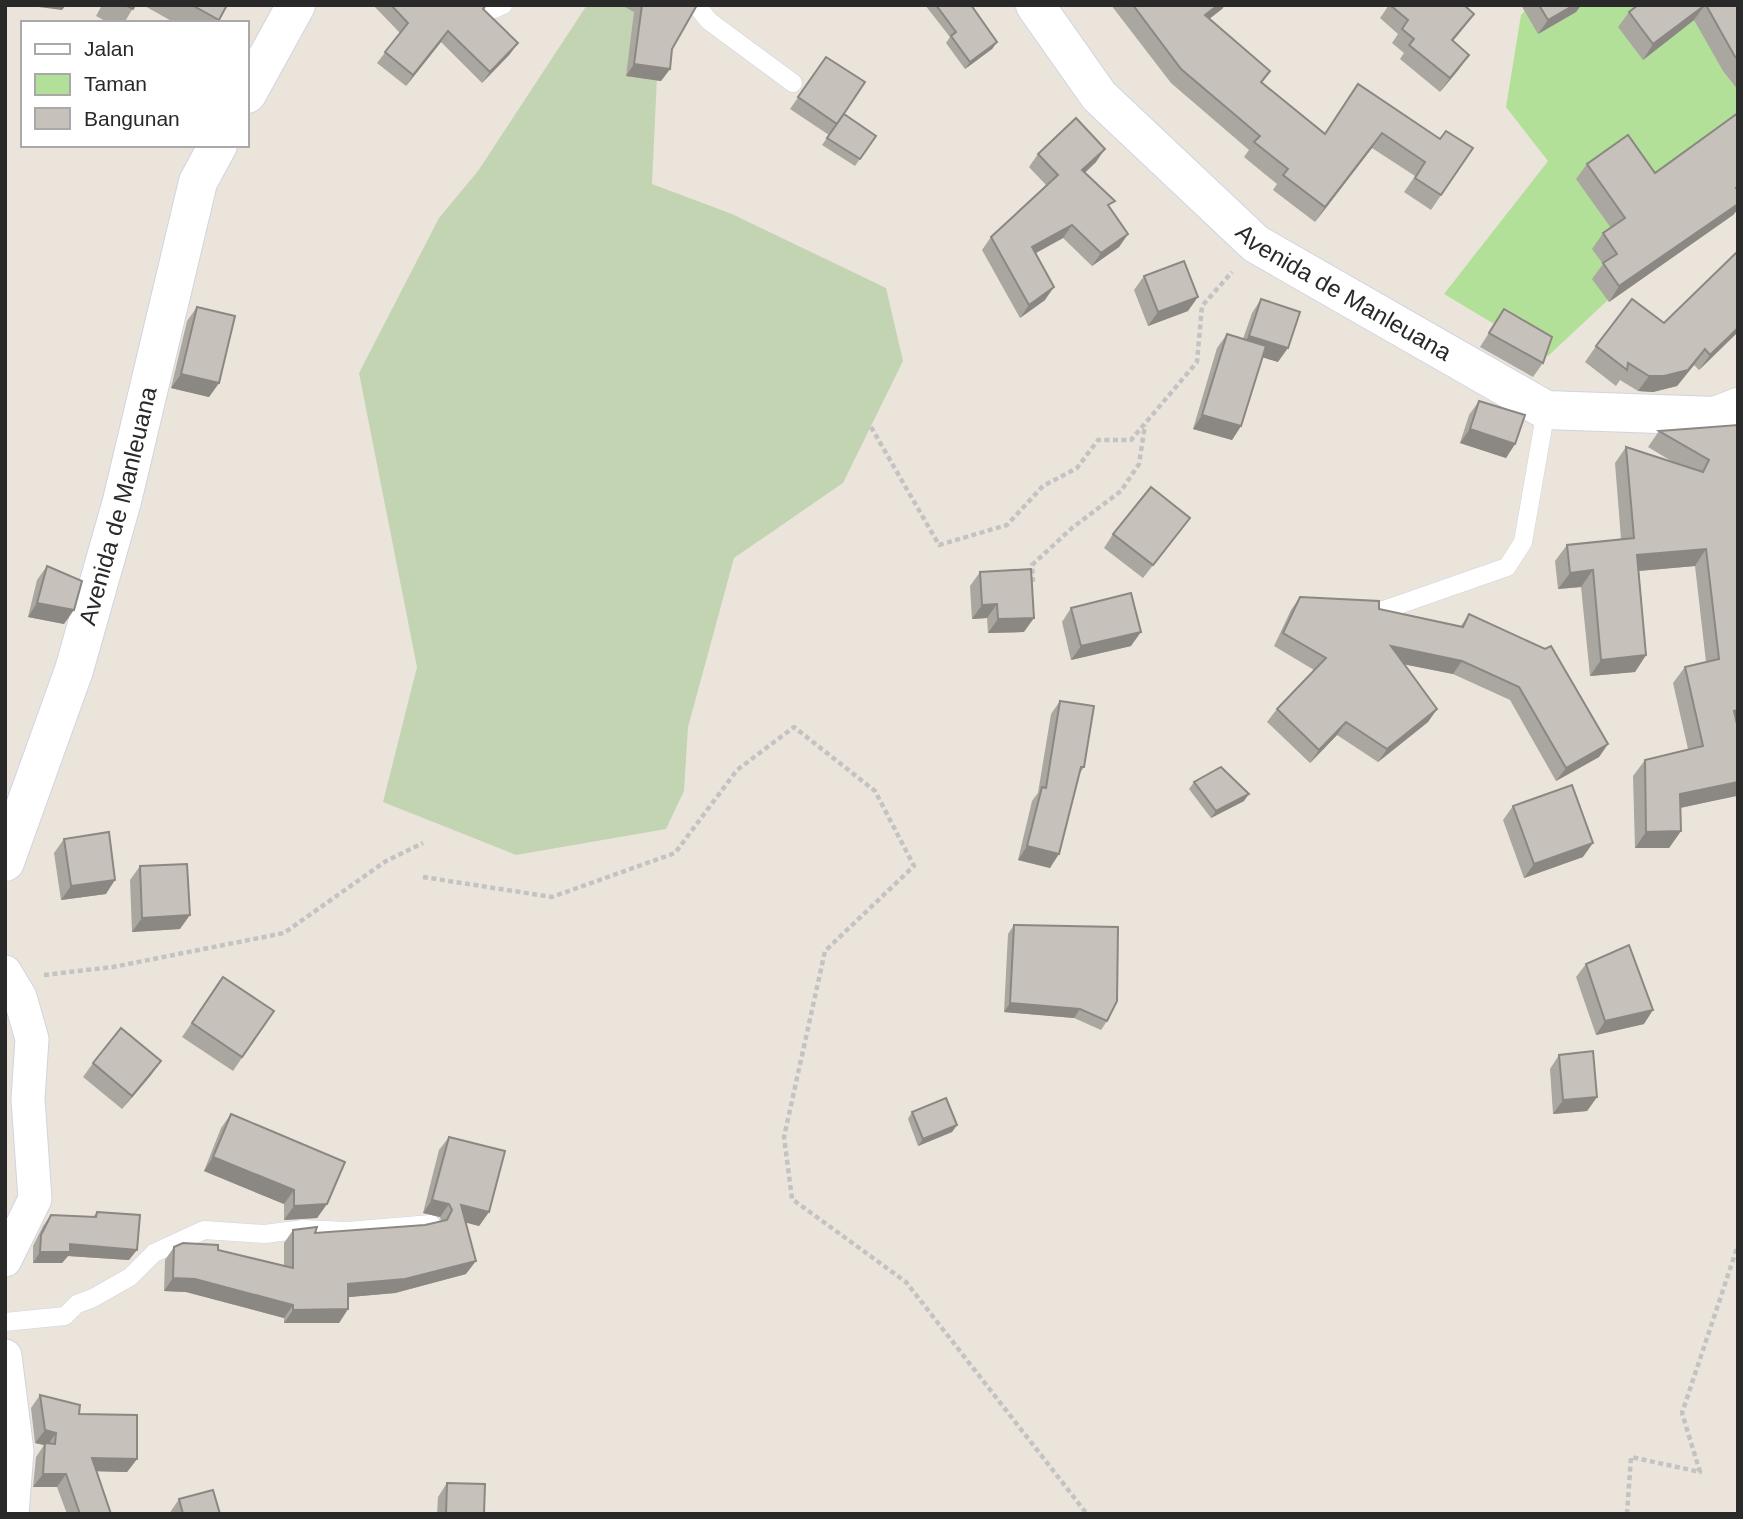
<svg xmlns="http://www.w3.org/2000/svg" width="1743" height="1519" viewBox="0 0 1743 1519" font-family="Helvetica,sans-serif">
<rect width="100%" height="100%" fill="#ebe4db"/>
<path fill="#b2e098" d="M1530,5h208v200l-67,36 -123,115 -104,-62 104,-133 -42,-54 15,-92z"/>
<path fill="#c3d4b2" d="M587,5h65l8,7 -8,172 80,30 154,74 17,73 -60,122 -109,75 -46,169 -4,64 -18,38 -150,26 -133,-53 34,-135 -58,-294 80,-155 39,-47z"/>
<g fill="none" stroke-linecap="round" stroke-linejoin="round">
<defs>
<g id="service">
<path d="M696,5l13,16 84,62"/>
<path d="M494,9l9,-4"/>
<path d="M1381,611l126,-44 16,-25 23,-132"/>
<path d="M5,1322l60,-6 12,-12 16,-6 37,-21 24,-24 50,-23 61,4 38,-5 44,2 84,-7"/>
</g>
<g id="minor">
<path d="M5,972l15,25 12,42 -4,60 7,100 -30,61"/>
<path d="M5,1356l12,95 -5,63"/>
</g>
<g id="tertiary">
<path id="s1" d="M1035,5l64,91 157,148 290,166 169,6 23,-9"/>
<path d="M247,94l49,-89"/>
<path id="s2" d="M5,862l69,-192 48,-169 76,-319 20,-37"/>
</g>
</defs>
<use href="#service" stroke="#d0d4e1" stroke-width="19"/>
<use href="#minor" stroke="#d0d4e1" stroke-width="35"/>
<use href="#tertiary" stroke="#d0d4e1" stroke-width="40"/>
<g stroke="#c3c3c3" stroke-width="4.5" stroke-dasharray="5 3.5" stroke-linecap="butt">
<path d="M871,427l68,118 68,-20 36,-39 34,-18 21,-28h33l66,-78 5,-56 30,-34"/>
<path d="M1033,582l-1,-17 40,-37 49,-37 18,-27 6,-39"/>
<path d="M423,877l129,20 123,-44 62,-83 57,-43 81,64 39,75 -89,85 -41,186 8,62 114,83 181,232"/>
<path d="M44,975l69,-8 171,-34 102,-72 37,-18"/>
<path d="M1627,1514l4,-57 69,15 -18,-59 56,-168"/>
</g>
<use href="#service" stroke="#fff" stroke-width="18"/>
<use href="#minor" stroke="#fff" stroke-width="33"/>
<use href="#tertiary" stroke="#fff" stroke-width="38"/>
</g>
<g fill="#aaa6a0">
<path d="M102,5h33l-11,18h-15l-13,-7z"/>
<path d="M143,5h84l-10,18h-42z"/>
<path d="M373,5h113l-2,4 26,45 -28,29 -41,-41 -35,44 -29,-23 23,-30z"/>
<path d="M621,5h76l-25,44 -2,20 -9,12 -35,-5 8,-64z"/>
<path d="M925,5h46l26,37 -5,7 -27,20 -19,-26 4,-6z"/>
<path d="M1111,5h114l-3,4 -13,10 61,52 -8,12 63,50 33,-49 82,55 33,9 -42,62 -27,-18 11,-16 -43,-28 -57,74 -42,-32 4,-6 -33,-27 5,-7 -78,-67z"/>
<path d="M1389,5h75l10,9 -21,27 6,28 -19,23 -40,-33 4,-6 -12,-10 6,-9 -18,-16z"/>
<path d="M1521,5h60l-5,7 -38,22z"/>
<path d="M1638,5h100v85l-15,-19 -29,-51 -51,40 -25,-33 11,-15z"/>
<path d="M826,57l39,25 -36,53 -39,-26z"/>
<path d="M1738,113v96l-5,6 -124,87 -17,-23 11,-15 -11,-15 11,-16 8,-5 -35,-49 11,-15 68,9z"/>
<path d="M844,114l32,22 -21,30 -33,-21z"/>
<path d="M1038,154l58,8 -11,11 43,61 -9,13 -27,19 -29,-28 -27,15 9,47 -25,18 -38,-68 9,-13 55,-52 -17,-18z"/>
<path d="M1144,276l44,35 -40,15 -14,-36z"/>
<path d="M1261,299l17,63 -16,-5 -21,69 -9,14 -39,-11 24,-81 10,-14 16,5 9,-26z"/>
<path d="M197,307l22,76 -10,14 -38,-9 16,-67z"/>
<path d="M1504,309l39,54 -10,14 -53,-30z"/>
<path d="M1664,323l74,9 -39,38 -5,-5 -17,21 -24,6 -15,-1 -18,-11 -4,6 -31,-24 11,-16z"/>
<path d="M1479,401l36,43 -9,14 -46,-15 9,-28z"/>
<path d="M1738,421v300l-1,2 1,5v67l-57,13v23l-12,17h-34l-2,-72 12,-16 43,-11 -15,-66 12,-16 21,-5 -11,-96 -56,5 7,84 -11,17 -45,4 -9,-89 -23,2 -3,-28 12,-16 54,-6 -6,-76 11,-16 47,15 -25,-15 11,-16 76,-6z"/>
<path d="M1190,518l-47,60 -39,-30 9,-14z"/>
<path d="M47,566l17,58 -36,-7 9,-37z"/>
<path d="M980,572l44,60 -36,1 -1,-15 -15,1 -2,-33z"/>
<path d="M1300,597l79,12 82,17 8,-12 139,130 -9,13 -43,24 -46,-81 -57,-26 -49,-10 33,45 -9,13 -50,40 -41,-27 -27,28 -43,-41 10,-13 37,-39 -40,-24 17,-36z"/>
<path d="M1071,608l60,38 -60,14 -9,-38z"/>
<path d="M1060,701l24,66 -6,9 -28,92 -32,-8 14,-59 6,-8 13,-79z"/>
<path d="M1194,782l50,19 -33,17 -22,-29z"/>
<path d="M1513,806l70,51 -59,21 -21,-58z"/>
<path d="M64,839l42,55 -45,6 -7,-47z"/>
<path d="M140,866l40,63 -48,3 -2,-52z"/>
<path d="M1014,925l93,96 -6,9 -27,-12 -70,-6 4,-78z"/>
<path d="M1586,964l58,60 -48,11 -20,-58z"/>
<path d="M223,977l51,34 -41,60 -51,-34z"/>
<path d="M1559,1055l38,42 -10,14 -34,3 -3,-45z"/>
<path d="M93,1063l58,12 -29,34 -39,-32z"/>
<path d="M912,1112l45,13 -5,7 -34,14 -10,-27z"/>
<path d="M231,1114l96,90 -10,14 -33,2v-16l-80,-33 17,-43z"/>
<path d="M449,1137l40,75 -10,14 -13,-4v52l-71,19 -47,4v12l-9,14h-55v-5l-98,-26 -22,-1 1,-31 9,-13 110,19v-23l9,-13 22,3 110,-8 16,-4 -1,-4 -17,-4 16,-63z"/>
<path d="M97,1212l32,48 -61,-4 -6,7h-29v-17l10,-20 8,-11 42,2z"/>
<path d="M40,1395l39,19 58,45 -10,13 -30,-1 14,43h-44l-10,-27h-24l3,-30 8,-12 -9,-2 -4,-35z"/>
<path d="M447,1483l37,31h-47l1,-17z"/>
<path d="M179,1499l41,15h-51z"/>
</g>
<g fill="#8b8782">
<path d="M32,5h34l-4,5 -31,-4z"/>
<path d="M1218,5h7l-3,4 -27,21 10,-15z"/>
<path d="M1574,5h7l-5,7 -38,22 10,-14z"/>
<path d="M1705,5l-11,15 -51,40 10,-16z"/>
<path d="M1474,14l-10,13 -22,27 10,-14z"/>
<path d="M448,31l-7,11 -35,44 7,-11z"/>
<path d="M997,42l-5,7 -27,20 5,-7z"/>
<path d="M518,43l-8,11 -28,29 8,-11z"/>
<path d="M1469,55l-10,14 -19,23 10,-14z"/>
<path d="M634,64l36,5 -9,12 -35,-5z"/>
<path d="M1382,133l-10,15 -57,74 10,-15z"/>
<path d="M1105,149l-9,13 -23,21 9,-13z"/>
<path d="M1738,204v5l-5,6 -124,87 10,-16z"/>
<path d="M1072,225l-9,13 -40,22 9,-13z"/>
<path d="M1128,234l-9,13 -27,19 9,-13z"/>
<path d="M1054,287l-9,13 -25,18 9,-13z"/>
<path d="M1198,297l-10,14 -40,15 10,-14z"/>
<path d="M1738,328v4l-39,38 11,-15z"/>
<path d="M1249,336l39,12 -10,14 -39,-12z"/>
<path d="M1705,349l-11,16 -17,21 -24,6 -15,-1 11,-15z"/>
<path d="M181,374l38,9 -10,14 -38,-9z"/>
<path d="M1202,415l39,11 -9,14 -39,-11z"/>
<path d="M1470,429l45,15 -9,14 -46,-15z"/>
<path d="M1706,549l-11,17 -69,6 11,-17z"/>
<path d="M1593,570l-12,17 -23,2 12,-16z"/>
<path d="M37,603l37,7 -10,14 -36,-7z"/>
<path d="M997,604l-10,14 -15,1 10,-14z"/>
<path d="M1034,618l-10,14 -36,1 10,-14z"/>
<path d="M1141,632l-10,14 -60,14 10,-14z"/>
<path d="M1391,646l71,15 -9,13 -71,-14z"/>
<path d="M1646,655l-11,17 -45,4 11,-16z"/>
<path d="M1437,709l-9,13 -50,40 9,-13z"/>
<path d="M1738,710v11l-2,3 -2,-13z"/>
<path d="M1346,722l-9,13 -27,28 9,-13z"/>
<path d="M1608,744l-9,13 -43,24 10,-13z"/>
<path d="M1738,782l-1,14 -68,14 11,-16z"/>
<path d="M1249,794l-5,7 -33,17 5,-7z"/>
<path d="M1681,831l-12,17h-34l11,-16z"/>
<path d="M1593,843l-10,14 -59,21 10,-14z"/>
<path d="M1027,846l32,8 -9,14 -32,-8z"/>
<path d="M115,880l-9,14 -45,6 10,-14z"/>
<path d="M190,915l-10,14 -48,3 10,-14z"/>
<path d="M1010,1003l70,6 -6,9 -70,-6z"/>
<path d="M1653,1010l-9,14 -48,11 9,-14z"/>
<path d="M161,1061l-10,14 -29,34 10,-13z"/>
<path d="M1597,1097l-10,14 -34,3 10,-14z"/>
<path d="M957,1125l-5,7 -34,14 5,-7z"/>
<path d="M213,1157l81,33 -10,14 -80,-33z"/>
<path d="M432,1200l17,4 -9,13 -17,-4z"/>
<path d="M327,1204l-10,14 -33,2 10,-14z"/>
<path d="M461,1205l28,7 -10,14 -27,-7z"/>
<path d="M70,1244l67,6 -8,10 -61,-4 -6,7h-29l7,-11z"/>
<path d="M476,1261l-10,13 -71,19 -56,5 9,-14z"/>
<path d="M173,1278l22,1 98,26 -9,13 -98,-26 -22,-1z"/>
<path d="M348,1309l-9,14h-55l9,-13z"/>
<path d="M45,1430l11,3 -9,13 -2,-3 -1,2 -9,-2z"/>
<path d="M92,1458l45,1 -10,13 -44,-1z"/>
<path d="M43,1474h23l-9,13h-24z"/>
</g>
<g fill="#c6c1ba" stroke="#8b8782" stroke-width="2">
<path d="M125,5h10l-2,4z"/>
<path d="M192,5h35l-8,15z"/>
<path d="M391,5h95l-3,4 35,34 -28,29 -42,-41 -35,44 -28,-23 23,-29z"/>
<path d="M642,5h55l-25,44 -2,20 -36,-5z"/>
<path d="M936,5h35l26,37 -27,20 -19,-26 5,-4z"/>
<path d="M1133,5h85l-13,10 65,56 -9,11 64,52 33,-50 82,55 6,-8 27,17 -32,47 -26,-17 10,-16 -43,-29 -57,74 -42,-32 5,-6 -34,-27 6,-6 -79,-67z"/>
<path d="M1390,5h74l10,9 -22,26 17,15 -19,23 -41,-33 5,-6 -12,-10 6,-9z"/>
<path d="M1539,5h35l-26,15z"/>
<path d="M1638,5h67l-52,39 -24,-32z"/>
<path d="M1706,5h32v55l-4,-5z"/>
<path d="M826,57l39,25 -28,42 -39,-27z"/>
<path d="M1738,113v74l-2,1 2,3v13l-119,82 -16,-23 14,-9 -14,-21 22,-15 -38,-54 41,-29 27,38z"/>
<path d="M844,114l32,22 -16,23 -33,-21z"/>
<path d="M1076,118l29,31 -23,21 33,31 -7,4 20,29 -27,19 -29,-28 -40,22 22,40 -25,18 -38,-68 67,-62 -20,-21z"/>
<path d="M1738,251v77l-28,27 -5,-6 -17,21 -24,6h-15l-21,-13 -1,7 -31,-24 36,-47 32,24z"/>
<path d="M1184,261l14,36 -40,15 -14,-36z"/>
<path d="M1261,299l39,13 -12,36 -39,-12z"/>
<path d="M197,307l38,9 -16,67 -38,-9z"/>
<path d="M1504,309l48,28 -9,26 -54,-30z"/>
<path d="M1227,334l39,12 -25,80 -39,-11z"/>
<path d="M1479,401l46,14 -10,29 -45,-15z"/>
<path d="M1738,425v285l-4,1 4,17v54l-58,12 1,37 -35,1 -1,-72 58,-14 -18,-79 34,-8 -13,-110 -69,6 9,100 -45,5 -8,-90 -23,3 -3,-28 67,-7 -8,-91 77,25 6,-12 -50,-29z"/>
<path d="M1151,487l39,31 -37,47 -40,-31z"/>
<path d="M47,566l35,15 -8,29 -37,-7z"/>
<path d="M1031,569l3,49 -36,1 -1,-15 -15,1 -2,-33z"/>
<path d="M1131,593l10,39 -60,14 -10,-38z"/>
<path d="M1300,597l79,4v8l84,18 6,-13 76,35 6,-3 57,98 -42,24 -47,-81 -57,-26 -71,-15 46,63 -50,40 -41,-27 -27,28 -42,-41 49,-51 -43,-25z"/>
<path d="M1060,701l34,5 -10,61h-3l-22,87 -32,-8 15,-59 4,1z"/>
<path d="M1221,767l28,27 -33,17 -22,-29z"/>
<path d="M1572,785l21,58 -59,21 -21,-58z"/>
<path d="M109,832l6,48 -44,6 -7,-47z"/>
<path d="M187,864l3,51 -48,3 -2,-52z"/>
<path d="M1014,925l104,2 -1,74 -10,20 -27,-12 -70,-6z"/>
<path d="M1629,945l24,65 -48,11 -19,-57z"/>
<path d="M223,977l51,34 -32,46 -50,-34z"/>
<path d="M121,1028l40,33 -29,35 -39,-33z"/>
<path d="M1593,1051l4,46 -34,3 -4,-45z"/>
<path d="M946,1098l11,27 -34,14 -11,-27z"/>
<path d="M231,1114l114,48 -18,42 -33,2v-16l-81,-33z"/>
<path d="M449,1137l56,14 -16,61 -28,-7 15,56 -71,18 -57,5v25l-55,1v-5l-98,-26 -22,-1 1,-31 9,-4 35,2v5l75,18v-38l24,-3 -2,6 110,-8 22,-5 5,-10 -3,-6 -17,-4z"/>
<path d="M97,1212l43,3 -3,35 -67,-6v8h-30l1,-17 10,-20 45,2z"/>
<path d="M40,1395l40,10 -1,9 58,1v44l-45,-1 19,56h-31l-14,-40h-23l2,-31 10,1 1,-11 -11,-3z"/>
<path d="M447,1483l38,1 -1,30h-38z"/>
<path d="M213,1490l7,24h-37l-4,-15z"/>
</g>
<g text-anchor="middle" stroke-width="7" stroke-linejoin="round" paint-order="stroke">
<g font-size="24" fill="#292929" stroke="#fff">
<text dy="8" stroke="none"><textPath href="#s1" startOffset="427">Avenida de Manleuana</textPath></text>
<text dy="8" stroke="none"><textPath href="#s2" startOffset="374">Avenida de Manleuana</textPath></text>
</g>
</g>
<rect width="1743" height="1519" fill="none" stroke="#292929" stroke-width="14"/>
<rect x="21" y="21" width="228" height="126" fill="#ffffff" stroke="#a9a9a9" stroke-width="2"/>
<rect x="35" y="44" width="35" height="10" fill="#ffffff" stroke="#a9a9a9" stroke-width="2"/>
<text x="84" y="56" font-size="21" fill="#292929">Jalan</text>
<rect x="35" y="74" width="35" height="21" fill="#b2e098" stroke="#a9a9a9" stroke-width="2"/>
<text x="84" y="91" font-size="21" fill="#292929">Taman</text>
<rect x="35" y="108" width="35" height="21" fill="#c6c1ba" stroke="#a9a9a9" stroke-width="2"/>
<text x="84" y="126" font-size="21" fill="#292929">Bangunan</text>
</svg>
